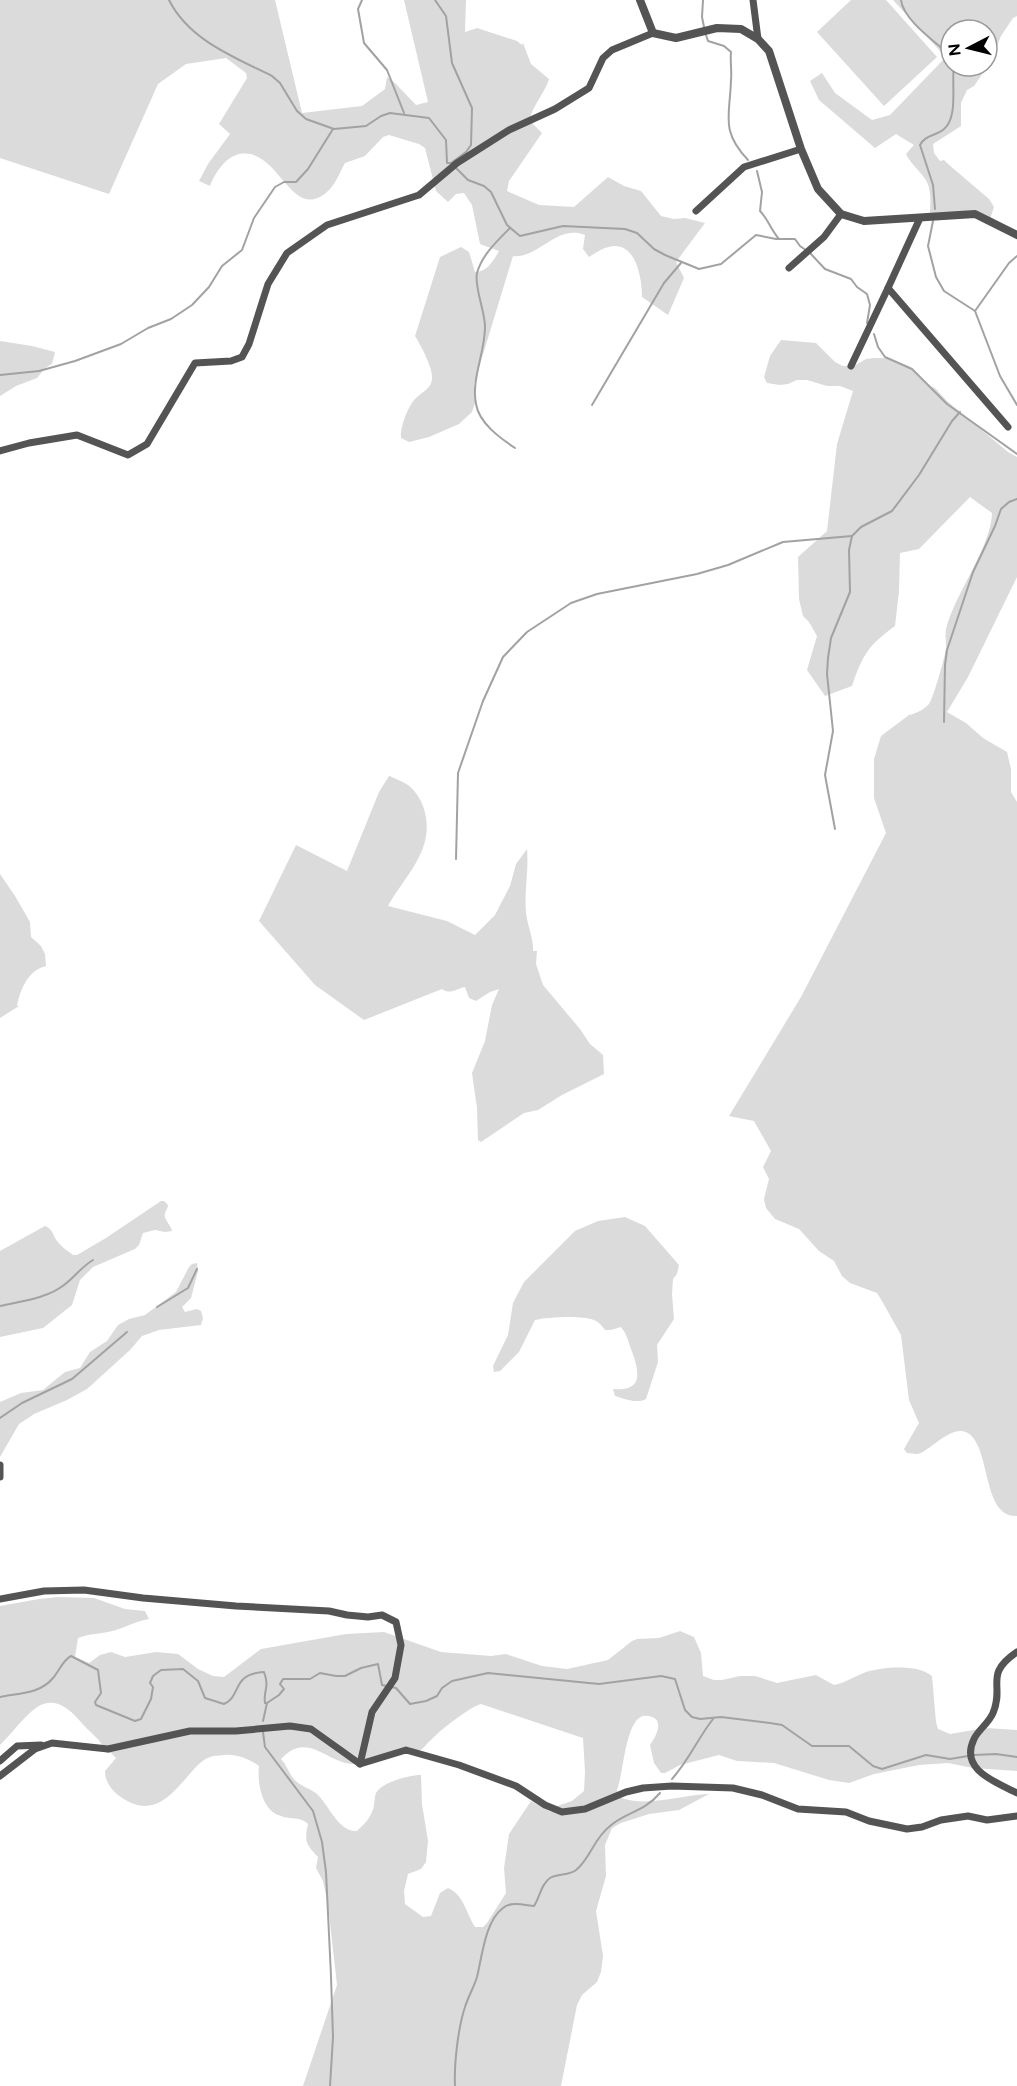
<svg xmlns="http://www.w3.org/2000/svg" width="1017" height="2086" viewBox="0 0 1017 2086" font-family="Figtree,sans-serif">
<rect width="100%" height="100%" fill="#fff"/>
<g fill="#dbdbdb" fill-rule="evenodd">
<path d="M0,0h275l27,113 60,-7 23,-17 2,-12 8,6 21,22 12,-3 -24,-102h62l-1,32 12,-4 40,13 5,4 1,-2 8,21 18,15c-4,14 -19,30 -19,42l12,12 -33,48 -2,10 32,14 35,2 34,-30 16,9 17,5 20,25 13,3 11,-1 20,5 -29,39 8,16 -16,37 -26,-18c0,-17 -5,-51 -27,-51 -10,0 -18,6 -26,11l-6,-8 2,-14c-29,-11 -46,24 -72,21l-39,128 2,16 -4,12 -13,12 -30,13 -20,5 -8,-4c-1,-11 7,-32 15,-40 7,-7 17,-10 16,-22 0,-10 -12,-32 -17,-40l25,-79 21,-10 8,5 6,20c12,0 18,-11 24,-21l-19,-7 -8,-39 -8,-12 -8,1 -8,8 -12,-11 -11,-43 -6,-4 -30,-9 -6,2 -18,19 -20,7c-5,9 -10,22 -17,28 -38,35 -49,-49 -92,-36 -12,4 -22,20 -26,31l-11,-5 9,-17 22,-30 -11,-10 28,-46 -1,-5 -20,-15 -40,6 -28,20 -49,110 -109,-36z"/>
<path d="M851,0h35l51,57 -53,49 -67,-74z"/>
<path d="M893,0h124v16l-4,2 -12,18 -11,27 -16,23 -7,4 -6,13v23l-28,18 1,9 6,8 4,-1 4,4 41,35 5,8 -4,12 -15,-4 -45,1c0,-10 2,-24 -3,-34 -5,-10 -16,-17 -21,-28l8,-9 -18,-11 -21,14 -56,-48 -9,-19 12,-8 13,20 37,27 18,-5 54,-56 -3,-7zM951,30h36v36h-36z"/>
<path d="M781,340l35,3 19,19 8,4h11l12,-7 8,-1h14l20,8 19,19 8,3 12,13 61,51 9,5v120l-49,100 -21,35 19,11 17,15 24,14 4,17v23l6,10v714c-38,2 -24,-80 -55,-85 -15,-2 -35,22 -45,23 -2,0 -9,-1 -10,-1l-3,-4 15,-26 -10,-23 -8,-65 -19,-34 -5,-8 -27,-10 -8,-7 -8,-15 -15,-10 -20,-22 -24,-10 -9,-11 -2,-9 5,-20 -6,-12 8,-16 -17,-30 -25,-5 72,-119 85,-164 -12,-35v-39l7,-23 28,-21c6,-1 16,-6 20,-11 4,-5 17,-50 17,-57 0,-6 -1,-12 0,-18 9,-36 45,-81 46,-116l-22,-16 -51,52 -19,4 -1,38 -4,35c-27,20 -32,28 -43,60l-27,10 -18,-26 10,-34 -8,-14 -6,-6 -4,-17 -1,-42 29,-26 10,-87 16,-53 -13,-5h-13l-20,-6h-10l-9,4 -8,1 -13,-2 -3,-6 6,-21z"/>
<path d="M0,341l32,5 23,6 -3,12 -7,4 -8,10 -21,8 -16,10z"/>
<path d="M387,775c7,3 15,6 21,10 7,5 14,16 16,24 12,40 -18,65 -36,97l59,15 28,14 20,-20 15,-29 6,-22 11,-15c2,21 -3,42 -1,63 1,13 8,27 7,39h4l-1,13 7,21 37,44 10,15 13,11 1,19 -42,21 -24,15 -14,3 -43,29 -3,-2 -1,-32 -5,-35 13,-32 7,-36 7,-16 -9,3 -14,9 -7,-3 -4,-11c-9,2 -15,8 -23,2l-78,31 -49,-35 -56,-64 37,-76 51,26 32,-79 10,-16z"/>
<path d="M0,874l15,22 15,26 1,15 10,9 4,8 1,12c-18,4 -26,24 -29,40h2l-19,12z"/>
<path d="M161,1201h3l4,4c0,3 -2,5 -3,8 -2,6 6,12 7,18l-7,1 -10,-2 -12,3 -4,12 -4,4 -42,18 -13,13 -8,25 -29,23 -43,9v-86l45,-25c8,3 7,8 12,15 4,5 10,10 16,14h4l29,-17z"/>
<path d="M625,1217l20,9 34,39 -2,9 -4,5 -1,15 2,25 -17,26 1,17 -12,37c-10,5 -21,0 -31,-3l-2,-7c32,3 26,-19 18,-40 -3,-8 -4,-15 -10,-22l-10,3h-6c-3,-4 -6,-8 -11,-10 -12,-5 -46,-3 -59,0l-16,32 -19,19 -6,1 -1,-6 15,-31 5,-32 11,-21 51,-51 23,-10z"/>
<path d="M197,1263l1,8 -7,27 -9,9 3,5 12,-3 4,2 2,7 -2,7 -42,5 -17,6 -12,14 -43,39 -20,11 -33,14 -15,10 -19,33v-55l21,-9 22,-3 22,-18 15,-4 10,-16 17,-11 11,-16 11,-6 16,-4 31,-23 13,-25 3,-3z"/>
<path d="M58,1597l36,1 31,11 20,2 4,8c-12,2 -21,7 -33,11 -12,4 -26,3 -38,8l-3,19 14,6 11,-8 11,-3 14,5 31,-5 22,2 20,15 15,7 11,1 37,-28 85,-15 38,-2 57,20 50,4 15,-2 36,12 25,3 41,-9 24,-19 5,-2 22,-1 21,-7 14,6 7,16 2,23 11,4h8l18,-4h15l22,7 39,-8 18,10c11,-2 21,-9 32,-13 18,-5 51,-8 66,4l4,46 2,7 12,5 36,-6 31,2v41l-44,-3 -25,-5 -29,2 -45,9 -25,9 -20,-3 -55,-17 -37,-2 -18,-6 -39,10 -15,8h-4l-7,-10 -4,-18c6,-8 16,-27 -2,-29 -5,-1 -9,1 -12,5 -12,17 -12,49 -19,69l1,7c31,11 60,-2 91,-3l-30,16 -30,4 -28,9 -9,5 -7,17 1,31 -10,35 7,45 -2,16 -4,10 -15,13 -5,10 -16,81h-258l34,-101 -9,-80 -5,-24 -7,-13 2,-11c-12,-13 -14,-15 -10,-33 -8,-8 -17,-4 -27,-8 -19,-5 -24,-33 -22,-50 -10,-7 -22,-12 -35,-11 -4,1 -10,0 -14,2 -13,5 -20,18 -30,28 -18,20 -35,29 -59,12 -9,-6 -16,-15 -16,-26l11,-13 -5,-5h-4c-6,-14 -18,-21 -27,-32 -36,-42 -53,-2 -80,24v-139l39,-7zM481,1704l102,34 2,34 -1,19 -12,10 -15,5 -6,6 -20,-11 -22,33 -5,34 2,25 -19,30 -4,4h-8c-9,-14 -11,-32 -27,-39l-8,5 -9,23 -8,1 -18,-13 -1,-13 4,-17 13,-5 5,-7 2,-21 -6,-37 -1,-29c-11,0 -39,7 -45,18 -2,5 -1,13 -4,19 -3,8 -9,13 -15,19 -19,1 -28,-26 -40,-37 -6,-5 -14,-7 -20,-12 -7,-5 -10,-17 -16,-23 27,-29 46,5 73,5 12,0 42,-13 55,-17l8,5c7,-3 8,-7 14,-12 8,-9 40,-34 50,-36z"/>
</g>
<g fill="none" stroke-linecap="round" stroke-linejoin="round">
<g stroke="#a2a2a2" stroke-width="2">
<path d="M169,0c20,40 65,57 103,76l8,7 17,28 9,8 28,10 32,-3 15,-10 9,-3 39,5 17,22 1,23h4l17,17 16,6 7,6 16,33 13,11 43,-10 62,3 12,4 17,16 11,6 34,14 22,-5 35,-29 20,4h19l5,7 7,5"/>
<path d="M362,0l-4,9 6,34 23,27 17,43"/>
<path d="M435,0l11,16 6,47 20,45 -1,37 -5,7 -15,11"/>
<path d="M703,0l-1,17 2,10"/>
<path d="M901,0c2,20 36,43 50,56"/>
<path d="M706,35l2,6 16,5 7,6c-1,9 1,19 0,28 -1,36 -11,50 17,80"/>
<path d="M757,171l5,21 -2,19c8,8 11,19 19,28"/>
<path d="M935,209l-2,-24 -13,-40c5,-10 15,-9 23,-15 16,-12 8,-47 11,-64"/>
<path d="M933,221l-5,25 8,31 8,14 31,20 25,65 17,29"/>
<path d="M510,228c-13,13 -28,27 -33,45 -3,14 8,38 8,54 0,26 -14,52 -9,77 3,19 24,34 39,44"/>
<path d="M810,253l15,16 26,10 6,8 10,7 3,11 -3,18"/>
<path d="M975,311l34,-48 8,-7"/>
<path d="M874,334l4,13 7,10 27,12 35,35 70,50"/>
<path d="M0,375l39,-4 36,-10 46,-17 27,-16 23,-9 21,-14 17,-18 13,-21 20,-16 12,-32 21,-31 9,-5h12l12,-13 25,-40"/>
<path d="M592,405l72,-122 17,-20"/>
<path d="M944,722l1,-57 2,-15 26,-78 22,-46 6,-17 8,-7 8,-3"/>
<path d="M835,829l-10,-54 8,-44 -6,-57 1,-16 3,-20 19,-46 -1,-42 3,-14 9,-9 31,-16 27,-36 33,-54 8,-9"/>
<path d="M456,859l2,-86 25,-72 20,-44 24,-25 44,-29 26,-9 100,-20 31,-9 55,-23 69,-6"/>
<path d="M0,1306c21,-5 46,-7 64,-21 11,-8 17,-18 29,-25"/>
<path d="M157,1307l31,-19 9,-19"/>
<path d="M0,1418l22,-15 50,-24 55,-47"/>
<path d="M0,1697c19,-4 40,-3 53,-19 6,-7 10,-18 18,-22l27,14 3,23 -6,9 1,3 39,16 6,-2 10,-20 2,-12 -3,-4 3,-7 8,-6 22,-1 15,12 7,17 19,6c18,-8 7,-30 40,-32 6,16 -1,18 1,31h2"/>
<path d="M267,1703l12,-8 5,-6 -4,-5 3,-5h27l10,-6 16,3h9l16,-8 17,-4 4,21 14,3 14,16 16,-3 11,-5 5,-8 10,-7 36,-8 111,11 62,-8 14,3 10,31 7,7 8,2 21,-2 49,6 12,2 30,21h37l24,20 9,3 44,-14 24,4 18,-3"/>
<path d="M263,1721l4,-18"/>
<path d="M263,1732l2,15 48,64 9,31 4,30 5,104 2,61 -3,49"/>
<path d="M974,1755l22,-1 21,3"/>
<path d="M672,1779c17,-19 26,-41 41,-60"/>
<path d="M455,2086c-1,-22 3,-58 10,-79 3,-10 9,-20 12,-30 5,-20 8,-56 26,-69 8,-7 21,-3 31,-2 6,-9 7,-22 16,-28 8,-5 19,-2 26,-8 14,-11 18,-32 34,-44 16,-14 34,-14 50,-33"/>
</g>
<g stroke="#545454" stroke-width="7">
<path d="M753,0l5,39"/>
<path d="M696,211l48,-44 57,-18"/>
<path d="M920,218l-32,70 120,139"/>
<path d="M789,268l35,-31 17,-23"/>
<path d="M851,366l37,-78"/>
<path d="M0,451l29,-8 48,-8 51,20 19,-11 48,-81 36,-2 11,-4 7,-13 19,-60 19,-31 40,-28 92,-30 38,-32 52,-33 46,-21 34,-21 14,-30 9,-8 41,-17"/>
<path d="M0,1465v12"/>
<path d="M0,1599l44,-8 40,-1 59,8 93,8 93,5 18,4 21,2 14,-2 14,7 5,23 -6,33 -23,34 -12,52"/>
<path d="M1017,1652c-34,23 -12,33 -24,61 -4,10 -15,17 -19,26 -15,31 22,43 43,54"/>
<path d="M0,1761l17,-15 24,-1"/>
<path d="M0,1776l35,-27 17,-6 56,6 82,-18h46l54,-5 21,3 49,35 46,-14 53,15 57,21 29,19 17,7 23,-3 41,-17 17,-4 29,-2 61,2 29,7 36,14 48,3 23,9 38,8 15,-2 19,-7 27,-4 19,4 30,-4"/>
</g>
<path stroke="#545454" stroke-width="8" d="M640,0l13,33 23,5 41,-10 24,1 17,10 11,12 32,98 17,40 23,25 23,7 111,-7 42,21"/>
</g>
<g transform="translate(969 48) rotate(263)"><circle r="28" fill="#ffffff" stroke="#999999" stroke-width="1.5"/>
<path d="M0-4.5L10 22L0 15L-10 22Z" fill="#000000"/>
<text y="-9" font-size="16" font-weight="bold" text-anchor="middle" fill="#000000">N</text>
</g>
</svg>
